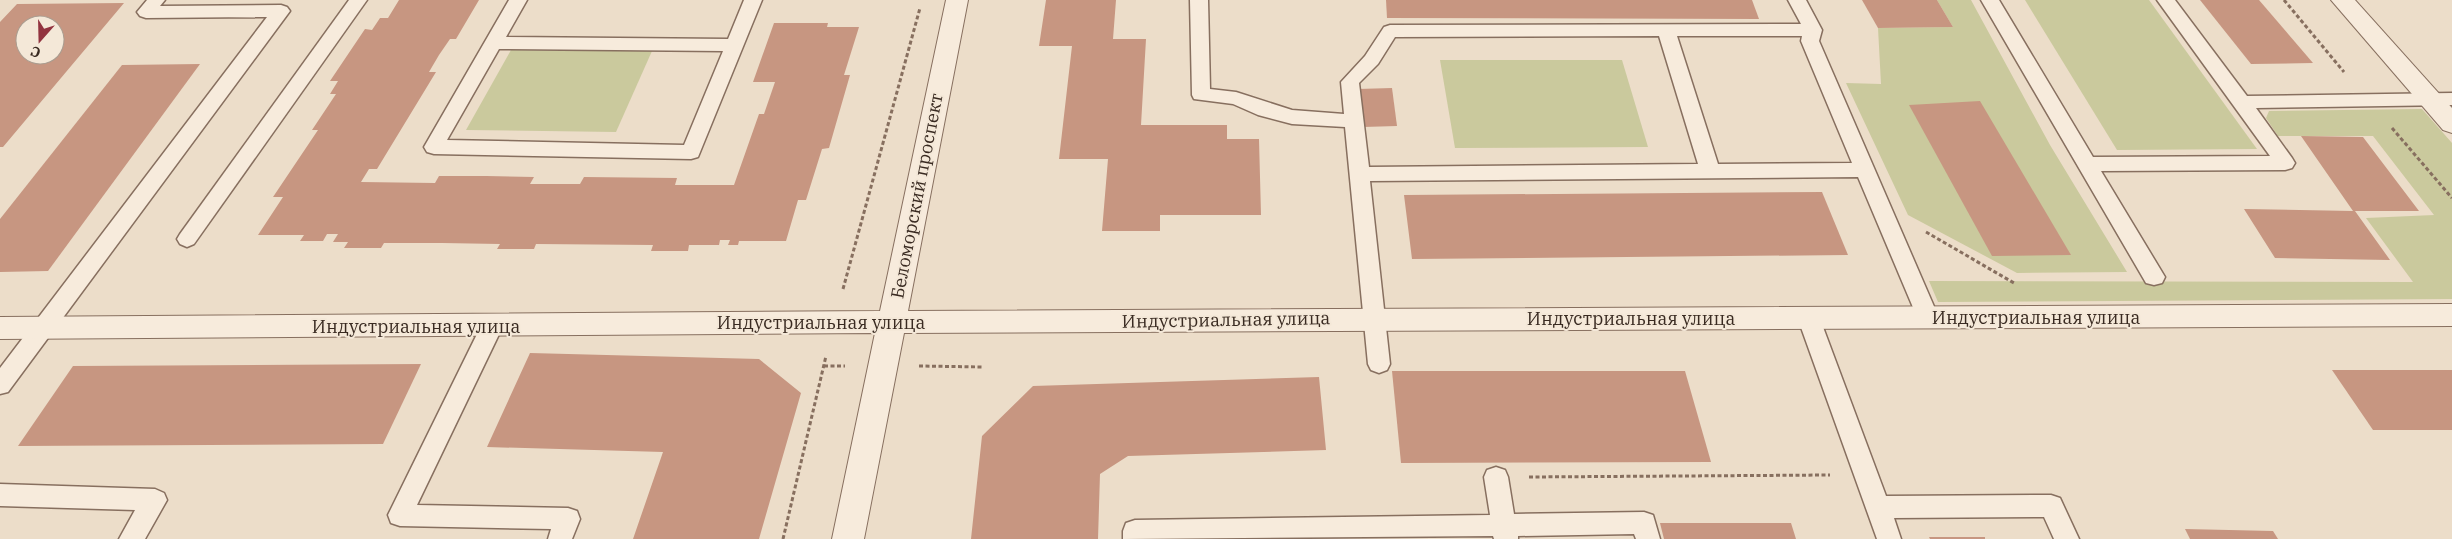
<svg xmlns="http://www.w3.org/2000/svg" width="2452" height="539" viewBox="0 0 2452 539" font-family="'IBM Plex Serif',serif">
<rect width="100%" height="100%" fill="#ecddc9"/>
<g fill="#cac99d">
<path d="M1937,0h34l79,145 77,127 -110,1 -109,-58 -62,-132 35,1 -3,-56 75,-1z"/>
<path d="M2025,0h124l108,149 -140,1z"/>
<path d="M511,50l141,1 -36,81 -150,-2z"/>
<path d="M1440,60h182l26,87 -193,1z"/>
<path d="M2422,109l30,34v156l-514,3 -9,-21 484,1 -47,-64 68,-3 -61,-79h-95l-12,-18 3,-7z"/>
</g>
<g fill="#c79681" fill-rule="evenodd">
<path d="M399,0h80l-23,39h-6l-11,16 -10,17h7l-59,97h-8l-8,13 74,1 4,-7h47l48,1 -4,7h50l4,-7 93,1 -2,7h59l25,-71h5l11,-32h-22l21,-59h54l-1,4h32l-15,48h6l-21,73 -7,1 -16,51h-8l-12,41h-47l-1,4h-10l2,-5h-10l-1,5h-30l-1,6h-37l2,-6 -117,-1 -2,5h-37l3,-5 -58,-1h-58l-3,5h-37l4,-6h-15l5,-8h-11l-4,7h-23l4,-6h-46l25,-38h-10l45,-67h-6l24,-36h-6l8,-13h-8l35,-52 7,1 8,-12h8z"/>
<path d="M1046,0h70l-3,39h33l-5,86h86v14h32l2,76h-101v16h-58l6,-72h-49l13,-113h-33z"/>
<path d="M1386,0h366l7,19 -372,-1z"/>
<path d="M1862,0h75l16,27 -75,1z"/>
<path d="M2200,0h59l54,63 -62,1z"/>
<path d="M124,3l-121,144h-3v-125l17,-18zM25,25h30v30h-30z"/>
<path d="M200,64l-152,207 -48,1v-53l122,-154z"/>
<path d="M1392,88l5,38 -34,1 -5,-38z"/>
<path d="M1980,101l91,154 -79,1 -83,-151z"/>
<path d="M2301,136l62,1 56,74h-64l35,49 -115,-2 -31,-49 109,2z"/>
<path d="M1822,192l26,63 -436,4 -8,-64z"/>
<path d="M530,353l229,6 42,34 -42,146h-126l30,-87 -176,-5z"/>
<path d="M421,364l-38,80 -365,2 55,-80z"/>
<path d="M2332,370h120v60h-79z"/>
<path d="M1392,371h293l26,91 -310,1z"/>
<path d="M1319,377l7,73 -198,6 -28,18 -2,65h-127l11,-103 51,-50z"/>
<path d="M1660,523h131l5,16h-132z"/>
<path d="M2185,529l88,2 5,8h-88z"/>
<path d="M1929,537h56v2h-55z"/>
</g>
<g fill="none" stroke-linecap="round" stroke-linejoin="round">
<defs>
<g id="service">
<path d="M147,0h18l-5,6 121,-1 6,2 3,4 -282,381 -8,2v-26l267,-351 -121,1 -6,-2 -3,-4z"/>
<path d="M349,0h18l-173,244 -7,3 -7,-3 -3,-5 3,-5z"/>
<path d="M509,0h18l-21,37 222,2 16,-39h18l-64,157 -7,2 -257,-5 -7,-2 -3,-5zM499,49l224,2 -39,94 -237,-5z"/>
<path d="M1190,0h18l2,89 26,3 56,18 52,4 -3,-32 24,-26 19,-29 6,-2 411,-1 -13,-24h18l16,30 -3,11 120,277 -3,6 -8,3 -8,-3 -62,-147 -488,4 20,183 -3,6 -8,3 -8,-3 -3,-6 -23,-237 -53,-3 -34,-9 -25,-11 -39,-5 -2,-4zM1659,36l39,128 -329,3 -10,-84 19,-19 17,-27zM1677,36h125l-1,5 51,122 -134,1z"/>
<path d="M1981,0h18l94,157 177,-1 -113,-156h18l72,96 205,-3v12l-196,3 36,50 3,5 -3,5 -7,2 -184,1 64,106 -3,6 -8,2 -8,-2z"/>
<path d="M1809,310l8,3 3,6 66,177 165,-1 9,3 19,41h-25l-10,-22 -150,1 7,21h-24l-79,-220 3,-6z"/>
<path d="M492,317l8,3 3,6 -86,179 151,3 9,3 3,8 -8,20h-24l3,-10 -151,-3 -9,-3 -3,-8 93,-189 3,-6z"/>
<path d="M1496,467l9,3 3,7 6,37 130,-2 9,3 7,24h-24l-2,-5 -116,2v3h-24l-1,-3 -370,3v-8l3,-8 9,-3 355,-5 -6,-38 3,-7z"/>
<path d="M0,484l155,5 9,4 3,7 -22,39h-26l16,-29 -135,-4z"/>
</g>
<g id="minor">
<path d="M946,0h22l-60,311 1544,-7v22l-1548,7 -40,206h-32l43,-206 -875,6v-22l880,-6z"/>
<path d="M2331,0h24l97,108v25l-9,-3z"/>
</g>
</defs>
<use href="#service" stroke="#876f5f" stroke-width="3"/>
<use href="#minor" stroke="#876f5f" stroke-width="2"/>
<g stroke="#876f5f" stroke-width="3" stroke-dasharray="4 2.5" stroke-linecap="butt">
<path d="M2284,0l60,72"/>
<path d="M2392,128l60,70"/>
<path d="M1926,232l88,51"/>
<path d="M843,289l77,-281"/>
<path d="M824,366h21"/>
<path d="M919,366l64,1"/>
<path d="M1529,477l301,-2"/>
<path d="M783,539l43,-183"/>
</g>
<use href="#service" fill="#f7ebdc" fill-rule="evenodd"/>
<use href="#minor" fill="#f7ebdc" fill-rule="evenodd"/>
</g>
<g text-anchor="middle" stroke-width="4" stroke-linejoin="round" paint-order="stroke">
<g font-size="18" fill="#392a21" stroke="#f4e8d8">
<text transform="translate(917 196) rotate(-79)" y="6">Беломорский проспект</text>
<text x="2036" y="324">Индустриальная улица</text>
<text x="1631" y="325">Индустриальная улица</text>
<text transform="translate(1226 320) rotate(-1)" y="6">Индустриальная улица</text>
<text x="821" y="329">Индустриальная улица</text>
<text x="416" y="333">Индустриальная улица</text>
</g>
</g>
<g transform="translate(40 40) rotate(200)"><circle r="24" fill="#f4e8d8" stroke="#a99c8f"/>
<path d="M0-4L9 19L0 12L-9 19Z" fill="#92333f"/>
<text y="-8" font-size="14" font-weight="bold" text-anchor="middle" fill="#392a21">С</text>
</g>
</svg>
